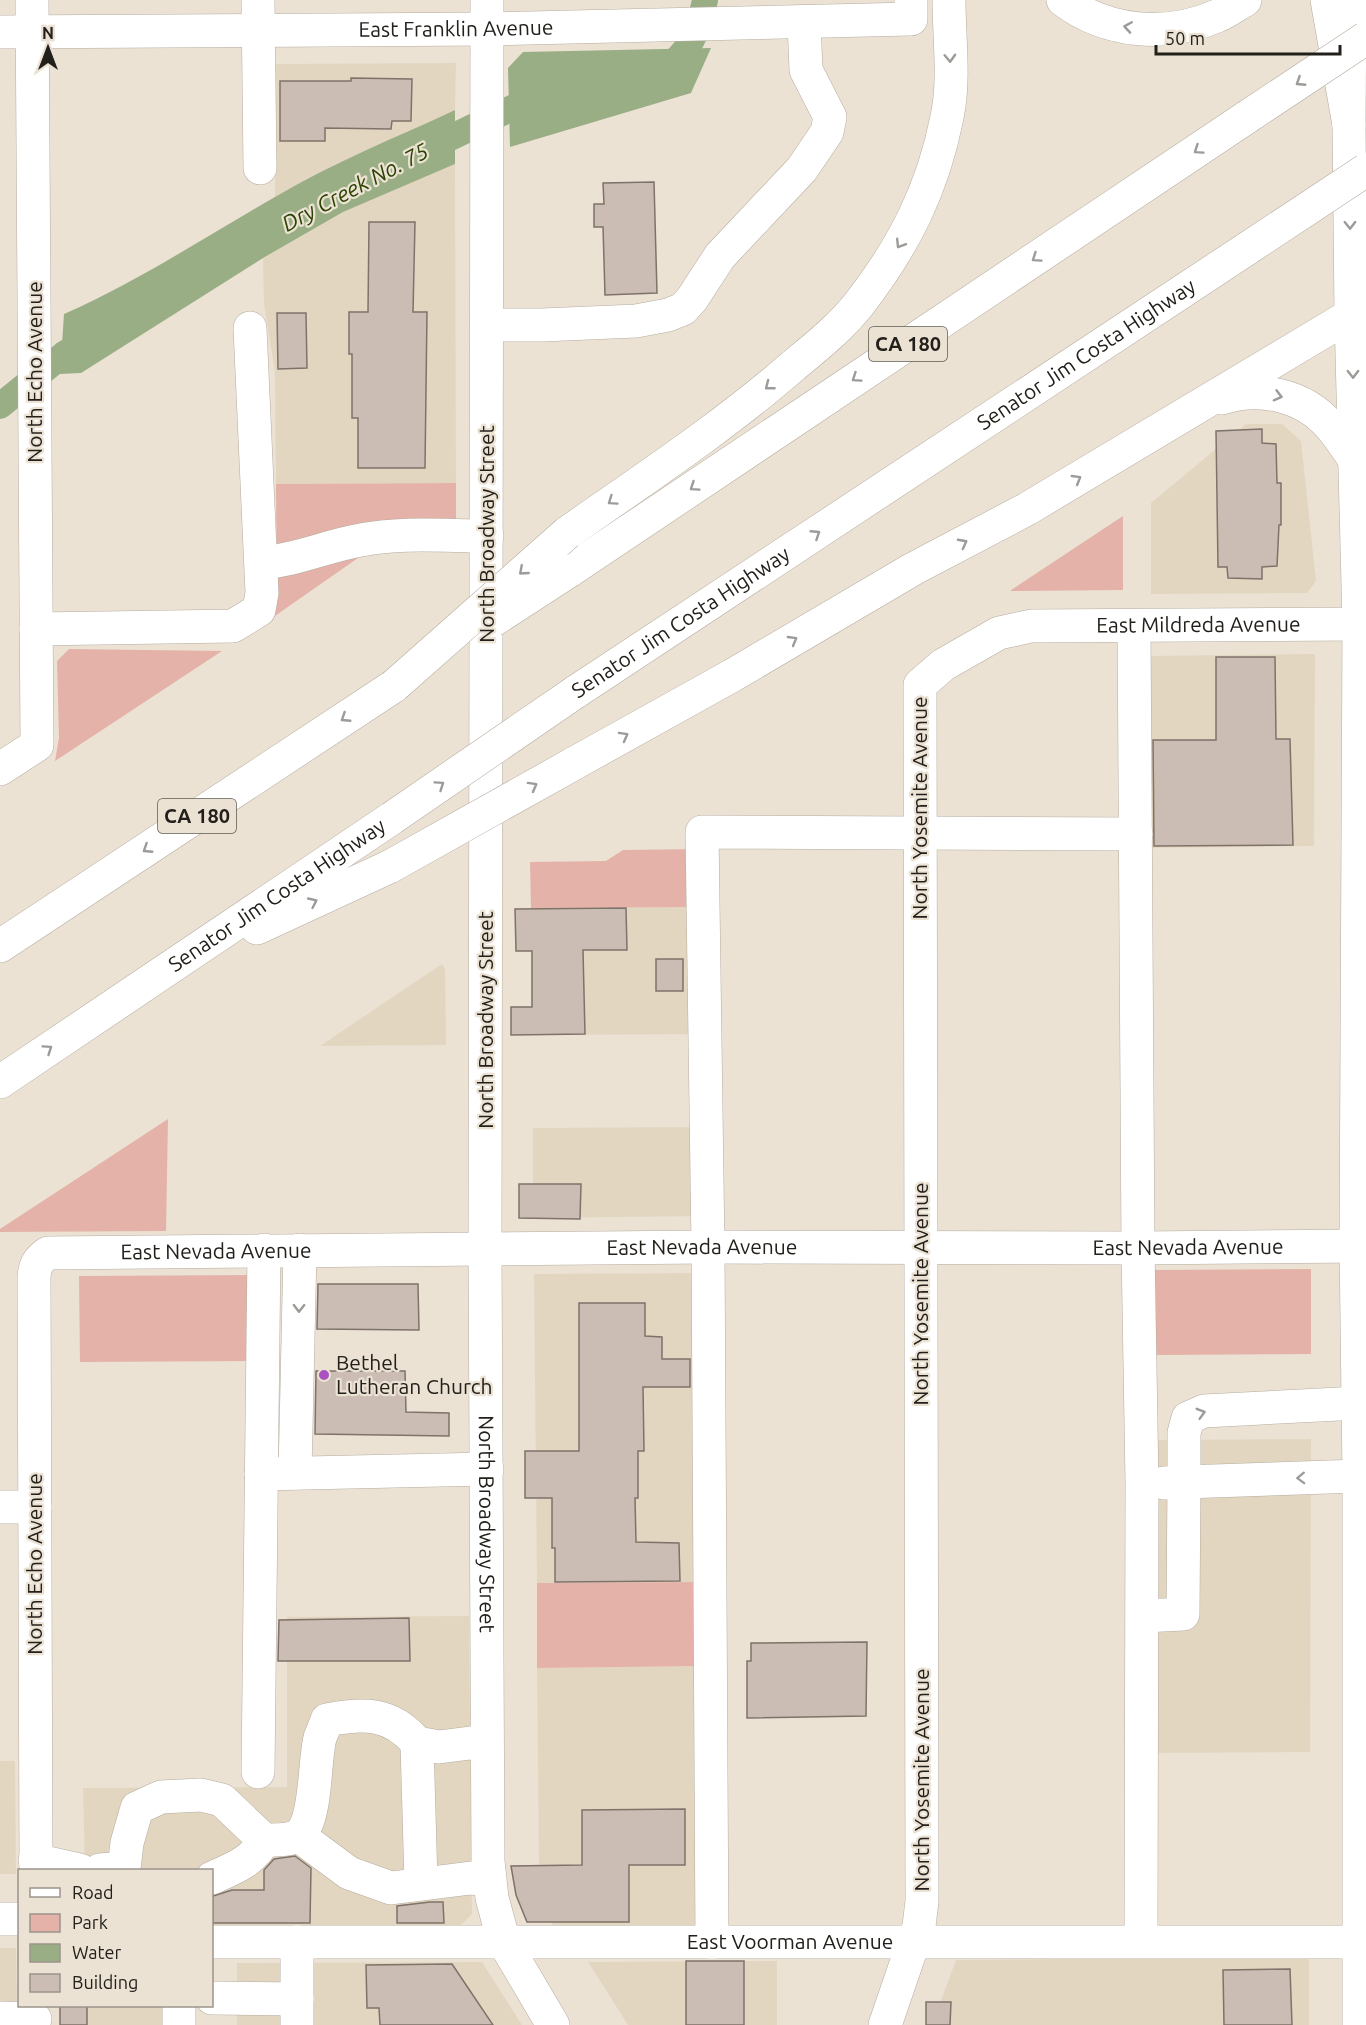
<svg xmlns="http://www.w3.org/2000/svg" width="1366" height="2025" viewBox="0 0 1366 2025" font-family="Ubuntu,sans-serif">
<rect width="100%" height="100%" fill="#ebe2d4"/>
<g fill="#e3d6c1">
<path d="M456,63l-1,47 -117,54 -63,33v-133z"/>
<path d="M455,164l1,319 -180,1 -1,-112 -11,-68 -1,-46 80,-46z"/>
<path d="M1246,424h36l19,17 15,140 -9,12 -156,1v-91z"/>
<path d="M1315,654l-1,192 -165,2v-192z"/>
<path d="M703,907v127l-171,1 -1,-127z"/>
<path d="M442,964l3,5 1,76 -126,1z"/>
<path d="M703,1127v89l-170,2v-90z"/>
<path d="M703,1273l1,309 -167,1 -3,-309z"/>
<path d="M1311,1439l-1,313 -153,1 -1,-313z"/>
<path d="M469,1616l3,298 -15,15 -245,1v-60h-127l-2,-82 204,-1v-170z"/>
<path d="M704,1666l1,261 -151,1 -13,-35 -2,-29 -2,-196z"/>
<path d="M0,1761h15l1,113h-16z"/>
<path d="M0,1948h16l1,77h-17z"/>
<path d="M1309,1957v68h-377l24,-65z"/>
<path d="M777,1961v64h-149l-40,-63z"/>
<path d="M482,1962l40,63h-285v-62z"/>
<rect x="85" y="2006" width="85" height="19"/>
</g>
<g fill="#e4b2a8">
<path d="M456,483v59l-88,9 -96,67 5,-17 -1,-117z"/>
<path d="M1123,516v74l-112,1v-1z"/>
<path d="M69,649l153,2 -167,110 4,-23 -2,-77z"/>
<path d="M702,849l1,58 -172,1 -1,-46 76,-1 17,-11z"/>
<path d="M168,1119l-2,112 -166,1v-3z"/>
<path d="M1311,1269v85l-155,1 -1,-85z"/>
<path d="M264,1275v86l-184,1 -1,-86z"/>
<path d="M704,1582v84l-167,2v-85z"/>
</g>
<g fill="#9aae85">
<path d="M711,48l-20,45 -181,54 -2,-79 15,-16z"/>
<path d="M455,110v54l-112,48 -80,46 -182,115 -21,1 4,-60c73,-32 141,-77 211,-117 57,-34 120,-59 180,-87z"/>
</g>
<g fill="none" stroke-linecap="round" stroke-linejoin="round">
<g stroke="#9aae85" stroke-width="26">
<path d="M662,72c28,-22 36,-37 43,-72"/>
<path d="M423,151l116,-56"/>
<path d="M0,406l64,-52 27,-16"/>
</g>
</g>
<g fill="#cbbdb3" stroke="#7f7269" stroke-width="1.5">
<path d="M351,78l61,1 -1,42h-19l-1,8 -66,-1v13h-45v-60h71z"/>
<path d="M654,182l3,111 -52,2 -2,-68h-9v-23h10l-1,-21z"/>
<path d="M369,222h46l-2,90h14l-2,156h-67v-50h-6v-64h-3v-42h19z"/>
<path d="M277,313h29l1,55 -29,1z"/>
<path d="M1262,429v14l14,1 1,39h4v42h-2l-2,41 -15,1v12l-34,-1 -1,-11h-9l-2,-136z"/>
<path d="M1216,657h59l1,82h14l3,106 -139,1 -1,-106h63z"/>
<path d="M626,908l1,42h-44l2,84 -74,1v-28h21v-56h-16l-1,-42z"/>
<rect x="656" y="959" width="27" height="32"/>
<path d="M519,1184h62l-1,35 -61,-1z"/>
<path d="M318,1284h100l1,46 -102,-1z"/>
<path d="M579,1303h66v33l17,1v22h28v28h-47l1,64h-6v47h-3l1,44 43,1 1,38 -125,1v-34h-3v-50h-27v-47h54z"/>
<path d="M316,1371h89l1,41 43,1v23l-134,-2z"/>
<path d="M409,1618l1,43h-132l1,-41z"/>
<path d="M867,1642l-1,74 -119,2v-57h4v-18z"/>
<path d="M685,1809v56h-56v57h-102l-11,-27 -5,-29 71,-1v-55z"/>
<path d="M295,1856l16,12 -1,55h-97v-27l19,-6h32v-20l10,-11z"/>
<path d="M430,1902h13l1,21h-47v-17z"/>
<rect x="686" y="1961" width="58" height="64"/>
<path d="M452,1964l41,61h-113l-1,-17h-12l-1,-43z"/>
<path d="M1290,1969l2,56h-68l-1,-55z"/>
<path d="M926,2002h25l-1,23h-24z"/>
<rect x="60" y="2006" width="27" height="19"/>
</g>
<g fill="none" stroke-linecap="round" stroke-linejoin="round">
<defs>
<g id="minor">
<path d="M258,0l2,168"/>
<path id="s1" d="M487,0l-2,1248 3,613 4,37 12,44 49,83"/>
<path id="s2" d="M0,32l488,-3 423,-10v-19"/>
<path d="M487,325h55l94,-4 32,-6 15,-6 9,-10 28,-43 82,-87 25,-37 3,-15 -24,-47 -2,-48"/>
<path d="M261,563c37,-3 65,-17 100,-23 40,-8 84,-4 126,-4"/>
<path d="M1134,626l4,622 4,235 -1,458"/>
<path d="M36,629l197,-3 26,-16 3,-17 -12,-265"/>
<path d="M0,769l37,-24 -5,-745"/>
<path d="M1359,1403l-155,8 -16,7 -4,15v49l175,-6"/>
<path d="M295,1473l5,-223"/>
<path d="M261,1474l226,-5"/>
<path d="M0,1507h35"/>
<path d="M1143,1616l40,-2 1,-132 -20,1"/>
<path d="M417,1743l4,140"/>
<path d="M258,1772l6,-522"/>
<path d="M299,1836l50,37 42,15 80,-10 18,2"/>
<path d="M35,1860l45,10"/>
<path id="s3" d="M36,1870l-2,-593c1,-12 4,-17 14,-24l660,-6 430,1 228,-2"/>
<path d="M100,1870l24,-2 3,-25 10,-35 24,-11 40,-2 21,5 42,40c10,0 28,1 36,-6 17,-16 14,-74 20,-96 2,-6 5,-12 7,-18 37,-7 64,-8 90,23l22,4 31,-4 17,2"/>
<path d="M212,1878c20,-9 42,-17 52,-38"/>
<path d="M0,1919h20"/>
<path id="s4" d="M212,1942h1154"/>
<path d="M297,1942v83"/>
<path d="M712,1942l-4,-695 -6,-415 434,2"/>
<path d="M212,1998l85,1"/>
<path d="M179,2006v19"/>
<path d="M0,2018l35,1"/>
<path id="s5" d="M885,2025l34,-99 3,-25 -2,-1216 23,-20 56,-32 32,-7 335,-2"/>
</g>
<path id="major" d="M1350,0l-1,125 2,190 8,309 -3,622 3,230v549"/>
<g id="highway">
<path d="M1063,0c44,33 103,38 154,16 10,-4 19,-11 28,-16"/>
<path d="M1327,0l22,125"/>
<path d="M1222,398c38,-12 82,-3 108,28 9,10 17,23 25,34"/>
<path d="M567,533c77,-54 156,-106 226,-167 23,-19 48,-39 66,-62 45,-58 74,-115 88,-187 8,-37 2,-79 2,-117"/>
<path d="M569,571l678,-454"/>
<path id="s6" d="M574,693l674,-445"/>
<path d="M573,764l160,-89 180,-106 114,-60 324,-194"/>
<path d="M257,928l134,-62"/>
<path d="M0,946l394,-260"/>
<path id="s7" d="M0,1082l392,-264"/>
</g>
</defs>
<use href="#minor" stroke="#b5ac9f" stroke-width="34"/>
<use href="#major" stroke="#b5ac9f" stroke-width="34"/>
<use href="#highway" stroke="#b5ac9f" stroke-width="34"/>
<use href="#minor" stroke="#fff" stroke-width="33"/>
<use href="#major" stroke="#fff" stroke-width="33"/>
<use href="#highway" stroke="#fff" stroke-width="33"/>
<defs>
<g id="highway-bridge">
<path d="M1247,117l119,-79"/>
<path d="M1248,248l118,-78"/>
<path d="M492,621l77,-50"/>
<path d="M394,686l173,-153"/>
<path d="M392,818l182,-125"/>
<path d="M391,866l182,-102"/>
</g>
</defs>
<use href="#highway-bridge" stroke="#b5ac9f" stroke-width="34" stroke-linecap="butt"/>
<use href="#highway-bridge" stroke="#fff" stroke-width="33"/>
</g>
<defs><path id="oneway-chevron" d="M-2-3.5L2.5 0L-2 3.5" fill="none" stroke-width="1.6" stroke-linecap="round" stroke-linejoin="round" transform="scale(1.5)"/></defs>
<g stroke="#9c9b98">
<use href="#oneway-chevron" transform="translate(1128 27) rotate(-171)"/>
<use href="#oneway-chevron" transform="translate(950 58) rotate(88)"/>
<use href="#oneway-chevron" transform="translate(1300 82) rotate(147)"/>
<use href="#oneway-chevron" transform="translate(1198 150) rotate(146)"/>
<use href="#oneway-chevron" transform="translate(1350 225) rotate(89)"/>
<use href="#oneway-chevron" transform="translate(900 244) rotate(122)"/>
<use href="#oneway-chevron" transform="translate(1036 258) rotate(146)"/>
<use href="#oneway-chevron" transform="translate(1353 374) rotate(89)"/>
<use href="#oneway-chevron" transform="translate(856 378) rotate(146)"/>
<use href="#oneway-chevron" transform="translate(769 386) rotate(142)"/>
<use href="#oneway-chevron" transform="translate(1278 396) rotate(15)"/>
<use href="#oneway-chevron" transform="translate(1077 479) rotate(-31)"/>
<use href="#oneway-chevron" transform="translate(694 487) rotate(146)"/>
<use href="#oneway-chevron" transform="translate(612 501) rotate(145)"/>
<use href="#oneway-chevron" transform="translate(816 534) rotate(-33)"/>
<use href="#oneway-chevron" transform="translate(963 543) rotate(-28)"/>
<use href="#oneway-chevron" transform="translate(523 571) rotate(139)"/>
<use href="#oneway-chevron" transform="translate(793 640) rotate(-30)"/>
<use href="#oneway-chevron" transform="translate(345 718) rotate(147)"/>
<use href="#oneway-chevron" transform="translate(624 736) rotate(-29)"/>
<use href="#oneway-chevron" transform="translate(440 785) rotate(-34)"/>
<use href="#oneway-chevron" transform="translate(533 786) rotate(-29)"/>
<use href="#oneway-chevron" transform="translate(147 849) rotate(147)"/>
<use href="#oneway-chevron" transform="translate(313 902) rotate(-25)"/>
<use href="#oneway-chevron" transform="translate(48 1049) rotate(-34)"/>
<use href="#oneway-chevron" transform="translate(299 1308) rotate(91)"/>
<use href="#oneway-chevron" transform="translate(1201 1413) rotate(-16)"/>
<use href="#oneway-chevron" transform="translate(1301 1478) rotate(178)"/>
</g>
<circle fill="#a851bf" stroke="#ebe2d4" stroke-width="2" cx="324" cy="1375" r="6"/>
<g text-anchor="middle" stroke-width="4.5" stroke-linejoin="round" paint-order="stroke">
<g fill="#ebe2d4" stroke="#5f5a52" stroke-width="1.5">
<rect x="869" y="327" width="78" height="34" rx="4.5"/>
<rect x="158" y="799" width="78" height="34" rx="4.5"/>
</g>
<g font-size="20" font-weight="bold" fill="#23201b">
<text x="908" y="351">CA 180</text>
<text x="197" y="823">CA 180</text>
</g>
<g font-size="21" fill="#23201b" stroke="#ebe2d4">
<text dy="7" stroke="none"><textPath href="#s2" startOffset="456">East Franklin Avenue</textPath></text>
<text dy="7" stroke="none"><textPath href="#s6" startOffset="614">Senator Jim Costa Highway</textPath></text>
<text transform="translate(35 372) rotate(-90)" y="7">North Echo Avenue</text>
<text transform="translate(487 534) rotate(-90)" y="7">North Broadway Street</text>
<text dy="7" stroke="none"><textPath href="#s6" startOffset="128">Senator Jim Costa Highway</textPath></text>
<text dy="7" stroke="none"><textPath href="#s5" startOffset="1641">East Mildreda Avenue</textPath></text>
<text transform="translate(920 808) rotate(-90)" y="7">North Yosemite Avenue</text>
<text dy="7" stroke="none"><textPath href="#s7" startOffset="334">Senator Jim Costa Highway</textPath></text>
<text transform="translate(486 1020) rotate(-90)" y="7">North Broadway Street</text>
<text dy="7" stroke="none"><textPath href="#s3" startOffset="1276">East Nevada Avenue</textPath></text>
<text dy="7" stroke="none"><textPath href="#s3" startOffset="1762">East Nevada Avenue</textPath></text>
<text dy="7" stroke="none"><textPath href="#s3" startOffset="790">East Nevada Avenue</textPath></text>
<text transform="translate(921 1294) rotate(-90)" y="7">North Yosemite Avenue</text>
<text dy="7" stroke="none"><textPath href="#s1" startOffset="1524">North Broadway Street</textPath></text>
<text transform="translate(35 1564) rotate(-90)" y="7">North Echo Avenue</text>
<text transform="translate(922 1780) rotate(-90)" y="7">North Yosemite Avenue</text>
<text dy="7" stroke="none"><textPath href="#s4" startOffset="578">East Voorman Avenue</textPath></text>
</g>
<g font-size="21" fill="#23201b" stroke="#ebe2d4" text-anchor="start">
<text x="336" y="1370">Bethel<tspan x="336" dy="24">Lutheran Church</tspan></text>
</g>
<g font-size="22" font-style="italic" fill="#2b4301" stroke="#ebe2d4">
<text transform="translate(355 187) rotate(-28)" y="8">Dry Creek No. 75</text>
</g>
</g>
<rect x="18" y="1869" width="195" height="138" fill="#ebe2d4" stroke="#9b948a" stroke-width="1.5"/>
<rect x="30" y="1888" width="30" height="9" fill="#ffffff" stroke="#9b948a" stroke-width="1.5"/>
<text x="72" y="1899" font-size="18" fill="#23201b">Road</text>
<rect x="30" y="1914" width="30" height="18" fill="#e4b2a8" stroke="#9b948a" stroke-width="1.5"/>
<text x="72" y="1929" font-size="18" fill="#23201b">Park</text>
<rect x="30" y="1944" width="30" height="18" fill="#9aae85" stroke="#9b948a" stroke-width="1.5"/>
<text x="72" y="1959" font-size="18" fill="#23201b">Water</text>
<rect x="30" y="1974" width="30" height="18" fill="#cbbdb3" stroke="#9b948a" stroke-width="1.5"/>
<text x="72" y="1989" font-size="18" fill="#23201b">Building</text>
<g transform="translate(48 48)" stroke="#ebe2d4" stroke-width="4.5" paint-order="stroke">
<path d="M0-4.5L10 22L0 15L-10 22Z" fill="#23201b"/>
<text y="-9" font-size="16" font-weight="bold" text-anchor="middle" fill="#23201b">N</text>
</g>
<path d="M1156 45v9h184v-9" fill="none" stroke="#23201b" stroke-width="3"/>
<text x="1165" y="45" font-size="18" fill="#23201b" stroke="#ebe2d4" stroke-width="4.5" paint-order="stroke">50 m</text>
</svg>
